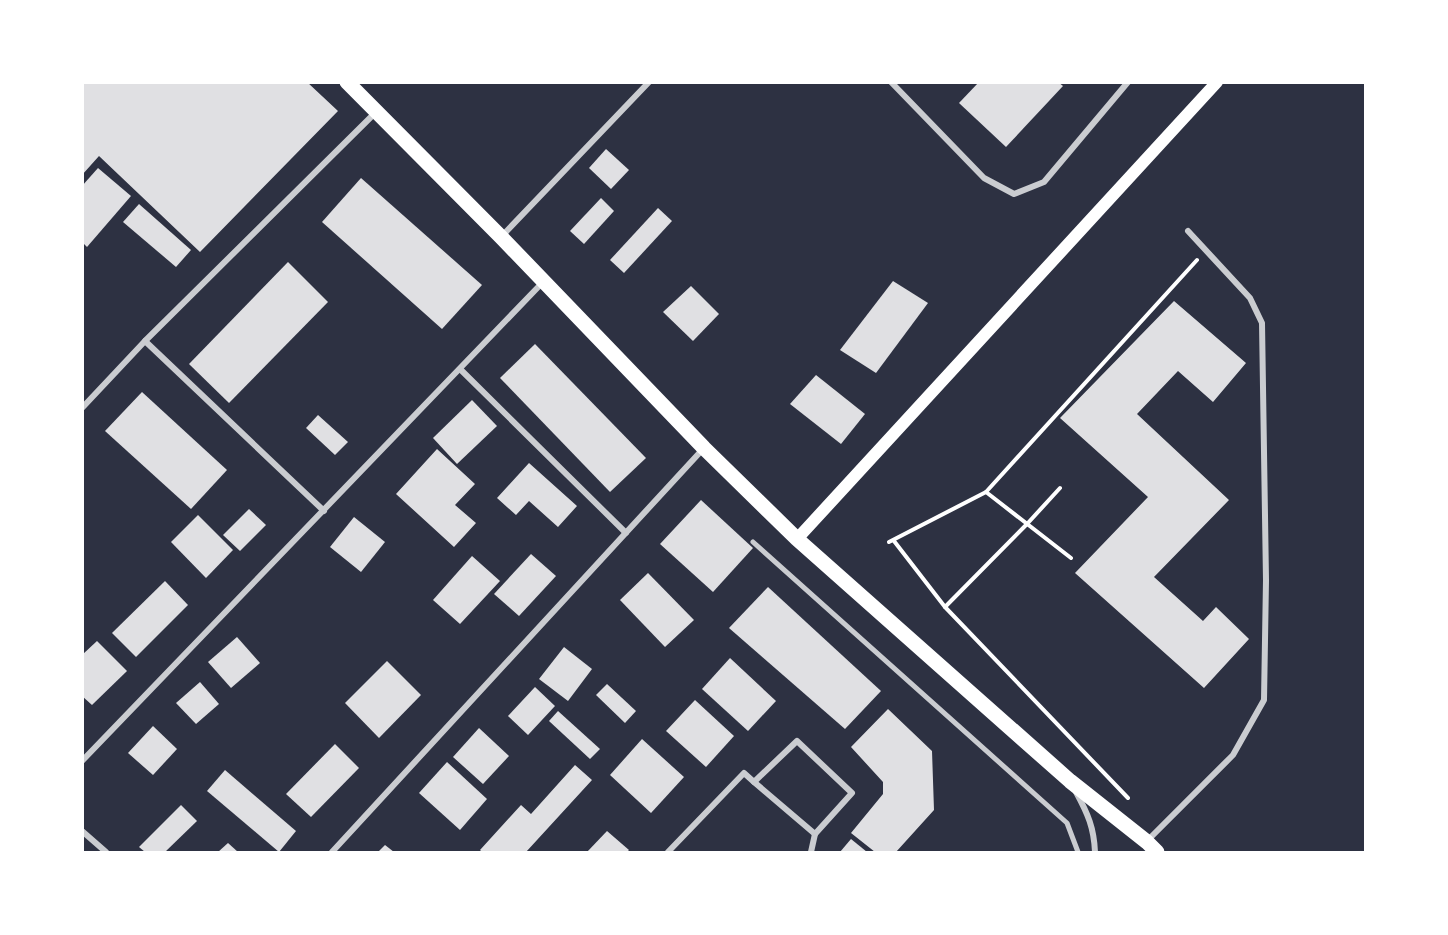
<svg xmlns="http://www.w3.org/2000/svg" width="1448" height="935" viewBox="0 0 1448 935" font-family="Arial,sans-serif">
<rect width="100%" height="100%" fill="#2d3142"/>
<g fill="#e0e0e3">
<path d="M82,82h225l31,29 -138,141 -101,-96 -17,19z"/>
<path d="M979,82h79l5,4 -57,61 -47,-44z"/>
<path d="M606,149l23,21 -18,19 -22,-21z"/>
<path d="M98,168l33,28 -44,51 -5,-5v-56z"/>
<path d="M361,178l121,107 -40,44 -120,-107z"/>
<path d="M601,198l13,13 -30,33 -14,-13z"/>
<path d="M139,204l52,46 -15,17 -53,-45z"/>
<path d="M658,208l14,13 -48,52 -14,-13z"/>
<path d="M288,262l40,40 -99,101 -40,-39z"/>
<path d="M893,281l35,22 -52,70 -36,-23z"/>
<path d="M691,286l28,28 -26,27 -30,-29z"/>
<path d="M1174,301l72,62 -33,39 -35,-31 -41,43 92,86 -75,77 49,44 13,-14 33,32 -45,49 -129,-115 73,-76 -88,-79z"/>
<path d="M535,344l111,114 -36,34 -110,-114z"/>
<path d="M816,375l49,39 -24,30 -51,-40z"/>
<path d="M142,392l85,78 -36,39 -86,-78z"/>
<path d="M472,400l25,26 -40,38 -24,-26z"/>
<path d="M318,415l30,27 -13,13 -29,-27z"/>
<path d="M437,449l38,35 -20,21 21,18 -22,24 -58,-53z"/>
<path d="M529,463l48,43 -19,21 -29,-26 -13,14 -19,-17z"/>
<path d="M701,500l52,48 -40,44 -53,-48z"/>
<path d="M249,509l17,16 -26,26 -17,-16z"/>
<path d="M198,515l35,35 -27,28 -35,-36z"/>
<path d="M354,517l31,25 -24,30 -31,-25z"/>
<path d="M531,554l25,22 -37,40 -25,-22z"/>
<path d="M472,556l28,25 -40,43 -27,-24z"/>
<path d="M648,573l46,47 -29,27 -45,-47z"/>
<path d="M165,581l23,24 -52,52 -24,-24z"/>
<path d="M768,587l113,104 -36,38 -116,-101z"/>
<path d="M237,637l23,26 -29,25 -23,-26z"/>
<path d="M97,641l30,30 -35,34 -10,-9v-41z"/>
<path d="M564,647l28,22 -24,32 -29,-22z"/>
<path d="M730,658l46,43 -28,30 -46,-42z"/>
<path d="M387,661l34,34 -42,43 -34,-35z"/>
<path d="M200,682l19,22 -23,20 -20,-21z"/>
<path d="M607,684l29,27 -11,12 -29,-28z"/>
<path d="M535,687l20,19 -27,29 -20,-19z"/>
<path d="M695,700l39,36 -28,31 -40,-36z"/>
<path d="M888,709l44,42 2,59 -38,42h-21l-24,-19 32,-39v-12l-32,-35z"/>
<path d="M558,711l42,38 -10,10 -41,-38z"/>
<path d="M153,726l24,23 -24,26 -25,-22z"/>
<path d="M479,728l30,28 -26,28 -30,-27z"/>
<path d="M642,739l42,38 -33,36 -41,-38z"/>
<path d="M335,744l24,24 -48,49 -25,-23z"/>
<path d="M447,762l40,37 -27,31 -41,-37z"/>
<path d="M575,765l17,15 -66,72h-44l-2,-2 41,-45 10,9z"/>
<path d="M225,770l71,61 -17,21 -72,-61z"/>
<path d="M181,805l16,16 -32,31h-20l-6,-5z"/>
<path d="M607,831l22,19 -2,2h-40z"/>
<path d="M851,839l16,13h-27z"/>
<path d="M228,843l10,9h-20z"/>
<path d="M385,845l9,7h-16z"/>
</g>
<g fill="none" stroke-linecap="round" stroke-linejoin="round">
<g stroke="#fff" stroke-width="4">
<path d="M986,492l85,66"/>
<path d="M894,541l51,66 183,191"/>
<path d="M889,542l97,-50 211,-232"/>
<path d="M945,607l82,-83 33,-36"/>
</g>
<path stroke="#caccd0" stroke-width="5" d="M753,542l314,281 11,29"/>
<g stroke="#caccd0" stroke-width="6">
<path d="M891,82l93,96 30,16 30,-12 84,-100"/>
<path d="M502,236l147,-154"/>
<path d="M145,341l179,170"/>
<path d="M460,369l166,164"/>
<path d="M82,408l63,-67 231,-229"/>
<path d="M82,761l461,-479"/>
<path d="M754,782l61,52"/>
<path d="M1076,792c12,22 18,36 19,60"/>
<path d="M82,831l24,21"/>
<path d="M1147,841l86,-86 31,-55 2,-120 -4,-257 -12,-25 -62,-67"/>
<path d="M332,852l371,-403"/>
<path d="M668,852l76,-79 10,9 43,-41 55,52 -37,41 -4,18"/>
</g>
<path stroke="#fff" stroke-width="12" d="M797,539l420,-457"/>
<path stroke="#fff" stroke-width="15" d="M347,82l154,155 203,211 93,91 273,242 77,61 10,10"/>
</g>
<rect width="1448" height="935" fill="none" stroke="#ffffff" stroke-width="168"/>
</svg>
